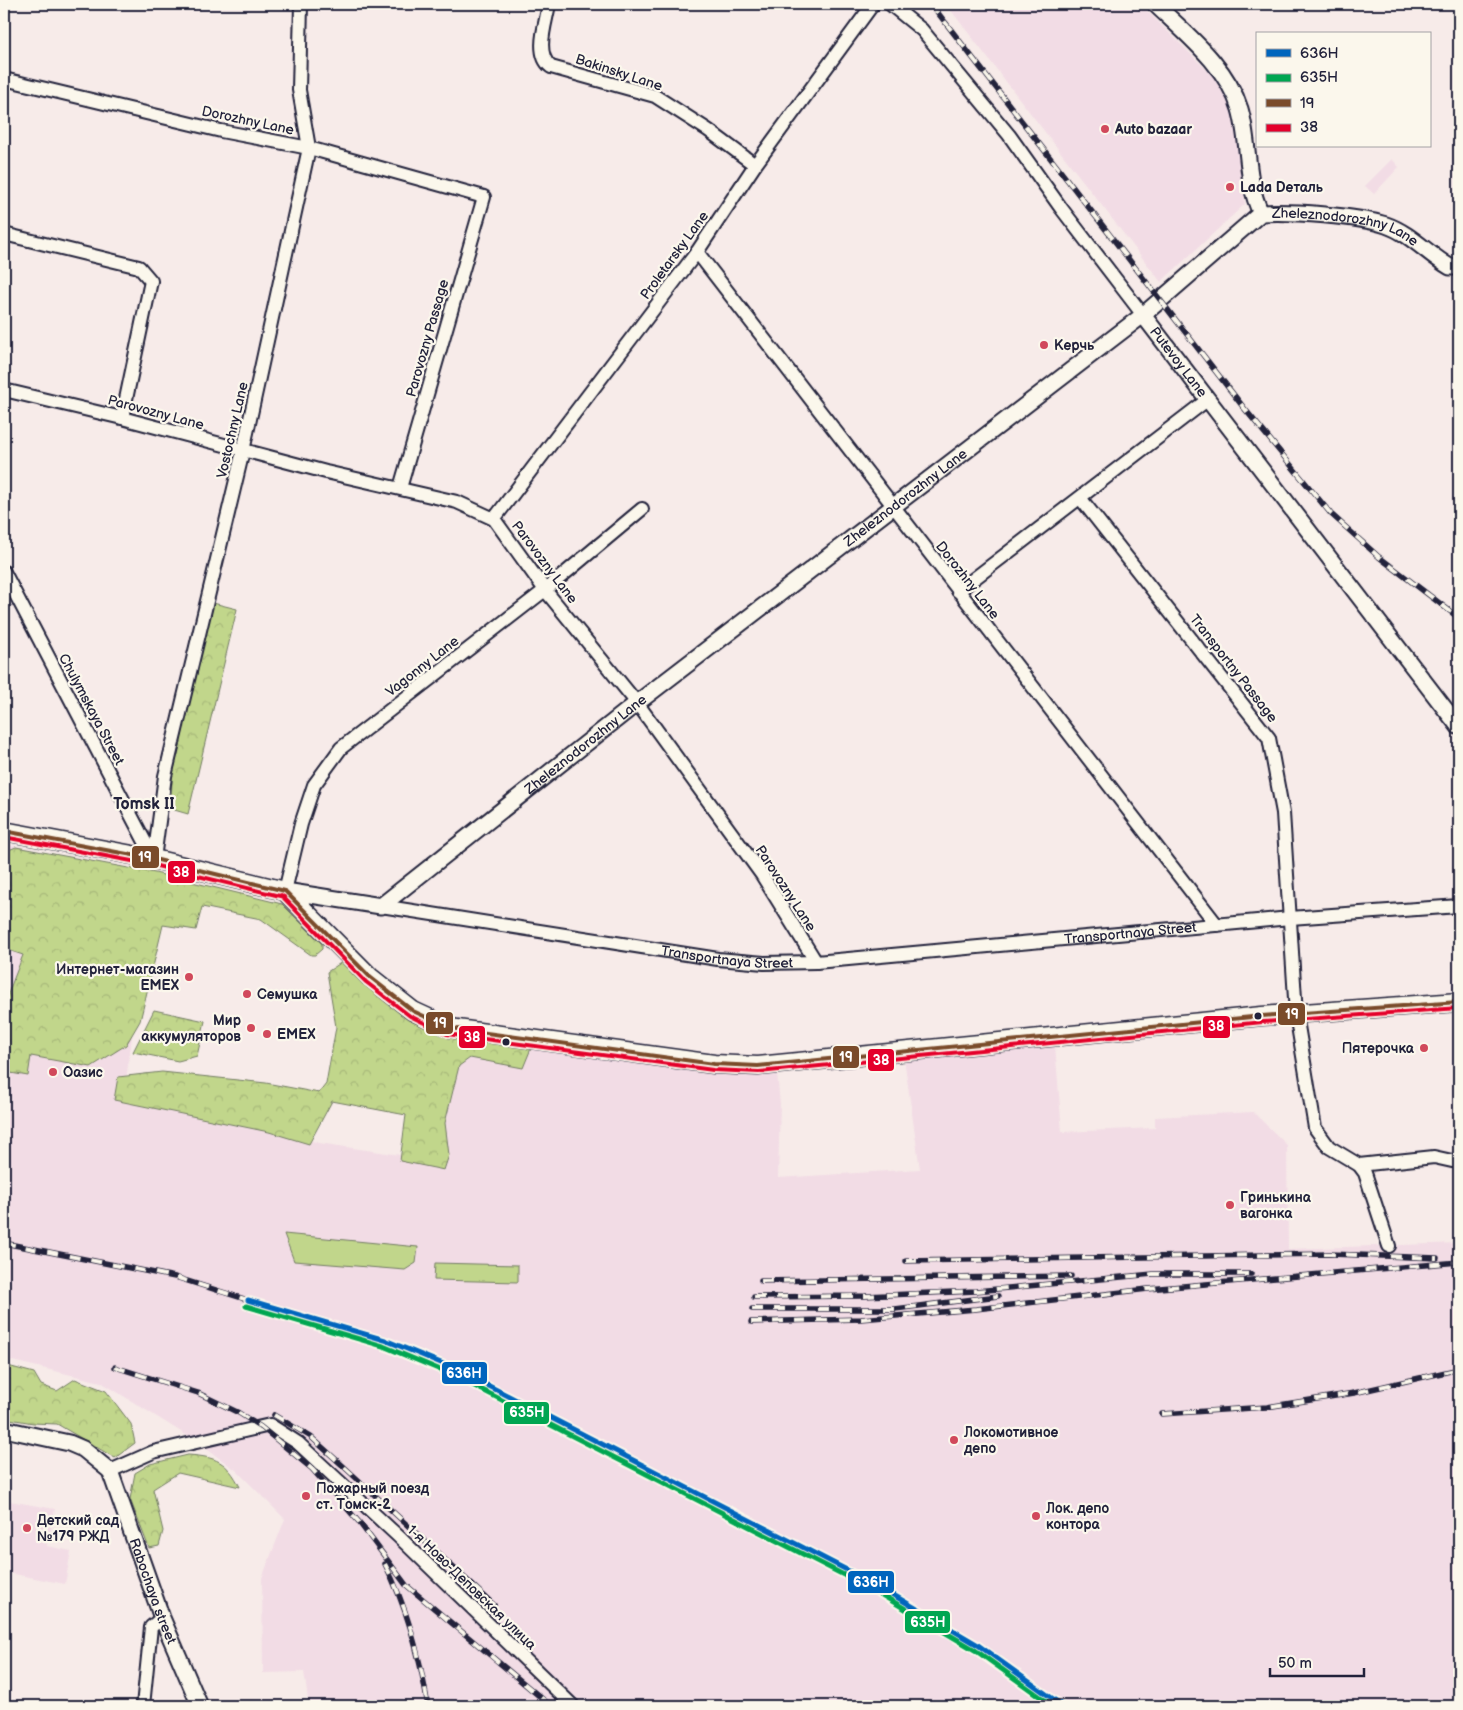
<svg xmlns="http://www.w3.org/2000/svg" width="1463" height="1710" viewBox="0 0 1463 1710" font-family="'Balsamiq Sans',sans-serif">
<defs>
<pattern id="forest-crowns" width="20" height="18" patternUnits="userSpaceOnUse" patternTransform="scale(1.25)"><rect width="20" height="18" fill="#c1d68b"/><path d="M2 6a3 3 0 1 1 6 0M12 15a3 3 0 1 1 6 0" fill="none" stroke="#a6b779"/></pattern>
</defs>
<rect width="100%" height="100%" fill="#f7ebe9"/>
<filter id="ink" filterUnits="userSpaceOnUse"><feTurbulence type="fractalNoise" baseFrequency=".02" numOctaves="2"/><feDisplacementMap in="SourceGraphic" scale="10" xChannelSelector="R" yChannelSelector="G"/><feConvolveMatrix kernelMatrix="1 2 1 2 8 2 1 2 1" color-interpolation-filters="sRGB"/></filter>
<g filter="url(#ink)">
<g fill="#f2dce5">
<path d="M946,4h194l76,75 11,18 6,17 12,90 -84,78z"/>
<path d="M1392,159l7,8 -25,27 -9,-8z"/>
<path d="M4,844l151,29 -29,207 193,63 115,17 20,-125 323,38 3,31 -2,74 142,-9 -16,-111 151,-13 7,87 93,-4v-11l98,-5 34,33 1,104 171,-6v463h-876l-2,-2 -2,2h-270l-5,-34 -41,1 -1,-95 23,-59 -49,-49 -42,-30 -93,-58 -97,-23z"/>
<path d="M4,1500l51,9 -8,37 24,5 -6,33 -61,-12z"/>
</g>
<g fill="#c1d68b" stroke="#727c63">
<path d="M284,1234l134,13 -2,16 -11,7 -111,-9z"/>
<path d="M435,1263l83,2v17l-84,-2z"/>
</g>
<g fill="url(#forest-crowns)" stroke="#727c63">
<path d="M213,603l24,6 -49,205 -17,-5 1,-31z"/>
<path d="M16,847l139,26 127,31 40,40v5l-7,6h-4l-50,-36 -59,-12 -6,23 -33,-5 -23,96 -14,24 -35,22 -60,-11 -3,20 -23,-4 -1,-68 19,-49 -18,-6 -1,3v-100z"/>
<path d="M345,960l66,56 121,30 -9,22 -53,-10 -11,8 -14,57 4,32 -5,15 -44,-9 6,-46 -74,-14 -23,43 -40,-12 -155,-32 4,-23 44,-5 104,11 53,10 7,-9 10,-57 -9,-55z"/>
<path d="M154,1010l51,11 -8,35 -19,5 -45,-9z"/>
<path d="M4,1365l30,8 7,12 16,6 18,-12 31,12 25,33 4,19 -20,15 -58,-34 -24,-1 -29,-5z"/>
<path d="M188,1455c28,2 39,6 52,32l-62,-14 -25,16 10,42 -4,15 -10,2 -19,-49 5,-26 15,-9z"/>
</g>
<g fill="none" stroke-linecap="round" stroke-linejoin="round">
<defs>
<g id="minor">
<path d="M549,4c-3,19 -15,50 2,63l104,29 53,34 47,35"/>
<path d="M890,4l32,26 87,105 52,73 82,107"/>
<path d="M4,79l217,52 88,17 175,49 -84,291"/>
<path d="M4,234l135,33 12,14 -29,137"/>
<path d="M697,252l520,673"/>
<path d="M4,390l118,28 204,54 131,30 37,17 51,71 92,113 125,172 54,87"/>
<path d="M1081,499l188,239 14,75 13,201 19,114 14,19 30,18 6,8 24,73"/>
<path d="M494,519l203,-267 58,-87 118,-161"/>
<path d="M4,572l150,287"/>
<path d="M958,591l249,-191"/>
<path d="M154,859l11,-83 78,-325 66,-303 -10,-58 2,-86"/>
<path d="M285,891l16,-67 13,-39 27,-37 204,-158 97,-81"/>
<path id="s1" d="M381,906l337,53 46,4 52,-1 474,-44 169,-12"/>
<path d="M1359,1165l75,-8 18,4 7,-1"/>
<path d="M110,1471l43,-19 117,-27 28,18 101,94 174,169"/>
<path d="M143,1706l8,-79 11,-9"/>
</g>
<g id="tertiary">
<path d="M1155,4c31,30 72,62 85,105 10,34 5,72 21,104"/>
<path id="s2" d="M1143,315l316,412"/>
<path id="s3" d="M285,891l96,15 256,-203 506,-388 118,-102c30,-2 97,3 125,12 24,8 43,30 64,42h9"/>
<path id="s4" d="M4,1429l65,14 14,6 27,22 52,147 38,88"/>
</g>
<path id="secondary" d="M4,831l150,28 131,32 85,86 43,34 37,17 264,36 44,2 504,-50 197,-14"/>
</defs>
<use href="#minor" stroke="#22223b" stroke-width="16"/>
<use href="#tertiary" stroke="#22223b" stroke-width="19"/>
<use href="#secondary" stroke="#22223b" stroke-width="21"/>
<use href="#minor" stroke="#fbf7ec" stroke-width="12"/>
<use href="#tertiary" stroke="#fbf7ec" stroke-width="15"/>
<use href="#secondary" stroke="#fbf7ec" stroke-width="18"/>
<defs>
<g id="rail">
<path d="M931,4l313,404 87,106 48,43 80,61"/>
<path d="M4,1243l171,34 73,23"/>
<path d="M906,1261l424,-7 107,4"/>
<path d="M761,1281l310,-5"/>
<path d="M754,1297l111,-1 111,-5 177,-17h98"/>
<path d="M752,1309h143l103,-13"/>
<path d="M751,1322l110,-3 115,-10 172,-20 311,-27"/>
<path d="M115,1367l83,26 41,20 22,14 51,42 47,53 47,63 145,121"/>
<path d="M1162,1414l105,-7 87,-14 105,-24"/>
<path d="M274,1415l37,22 30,27 153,141"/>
<path d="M385,1564c23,45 35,93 43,142"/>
</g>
</defs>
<use href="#rail" stroke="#22223b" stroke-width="5.5"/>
<use href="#rail" stroke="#fbf7ec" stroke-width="4" stroke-dasharray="11" stroke-linecap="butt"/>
<defs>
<g id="bus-1">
<path d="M4,831l150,28 131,32"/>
<path d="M285,891l85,86 43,34 37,17 264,36 44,2 504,-50 197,-14"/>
</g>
<g id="bus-2">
<path d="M4,837l149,28 131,32"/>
<path d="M281,895l85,87 44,34 37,18 266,36 46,2 504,-50 196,-14"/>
</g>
</defs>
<use href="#bus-1" stroke="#fbf7ec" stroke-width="8"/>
<use href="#bus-2" stroke="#fbf7ec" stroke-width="8"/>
<use href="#bus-1" stroke="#7a4b2a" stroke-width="4"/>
<use href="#bus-2" stroke="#e4002b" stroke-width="4"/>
<defs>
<path id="rail-1" d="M248,1300l137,40 73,30 420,216 100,59 85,61"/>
<path id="rail-2" d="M246,1306l137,40 72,30 420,215 100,59 78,56"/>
</defs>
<use href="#rail-1" stroke="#fbf7ec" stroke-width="9"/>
<use href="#rail-2" stroke="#fbf7ec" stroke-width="9"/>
<use href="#rail-1" stroke="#0065bd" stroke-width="5"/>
<use href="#rail-2" stroke="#00a651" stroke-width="5"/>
</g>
</g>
<g fill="#d1495b" stroke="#fbf7ec" stroke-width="2">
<circle cx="1105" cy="129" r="5"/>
<circle cx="1230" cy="187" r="5"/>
<circle cx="1044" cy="345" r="5"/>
<circle cx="189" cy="977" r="5"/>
<circle cx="247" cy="994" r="5"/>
<circle cx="251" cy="1028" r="5"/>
<circle cx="267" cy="1034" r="5"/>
<circle cx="1424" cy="1048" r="5"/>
<circle cx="53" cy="1072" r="5"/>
<circle cx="1230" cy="1205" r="5"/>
<circle cx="954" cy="1440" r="5"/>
<circle cx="306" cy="1496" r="5"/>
<circle cx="1036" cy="1516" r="5"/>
<circle cx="27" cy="1528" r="5"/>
</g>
<g fill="#22223b" stroke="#fbf7ec" stroke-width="2">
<circle cx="1258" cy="1016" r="4.5"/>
<circle cx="506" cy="1042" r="4.5"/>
</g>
<g text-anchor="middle" stroke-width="4.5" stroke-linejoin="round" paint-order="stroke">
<g font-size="14" fill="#22223b" stroke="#fbf7ec">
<text transform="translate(619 72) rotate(18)" y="5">Bakinsky Lane</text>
<text transform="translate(248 120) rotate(12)" y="5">Dorozhny Lane</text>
<text dy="5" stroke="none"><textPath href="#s3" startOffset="1304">Zheleznodorozhny Lane</textPath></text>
<text transform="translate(674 255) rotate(-54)" y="5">Proletarsky Lane</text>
<text transform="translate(427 338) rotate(-74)" y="5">Parovozny Passage</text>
<text dy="5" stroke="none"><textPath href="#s2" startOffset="59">Putevoy Lane</textPath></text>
<text transform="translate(156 412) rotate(15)" y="5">Parovozny Lane</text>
<text transform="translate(232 430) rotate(-77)" y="5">Vostochny Lane</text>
<text dy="5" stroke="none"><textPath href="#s3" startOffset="762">Zheleznodorozhny Lane</textPath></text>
<text transform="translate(545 562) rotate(53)" y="5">Parovozny Lane</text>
<text transform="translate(968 580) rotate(52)" y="5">Dorozhny Lane</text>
<text transform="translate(422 666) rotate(-38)" y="5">Vagonny Lane</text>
<text transform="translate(1234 668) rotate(52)" y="5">Transportny Passage</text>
<text transform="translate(92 709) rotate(62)" y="5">Chulymskaya Street</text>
<text dy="5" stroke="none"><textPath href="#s3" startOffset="358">Zheleznodorozhny Lane</textPath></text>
<text transform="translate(786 888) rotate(57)" y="5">Parovozny Lane</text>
<text dy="5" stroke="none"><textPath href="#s1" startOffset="755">Transportnaya Street</textPath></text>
<text dy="5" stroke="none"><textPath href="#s1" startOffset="350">Transportnaya Street</textPath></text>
<text transform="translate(472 1587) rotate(44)" y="5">1-я Ново-Деповская улица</text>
<text dy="5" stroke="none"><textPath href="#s4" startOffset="244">Rabochaya street</textPath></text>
</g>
<g font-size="14" font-weight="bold" fill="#22223b" stroke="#fbf7ec" text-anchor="start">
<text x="1115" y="134">Auto bazaar</text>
<text x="1240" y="192">Lada Dеталь</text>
<text x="1054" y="350">Керчь</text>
<text x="179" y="974" text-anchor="end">Интернет-магазин<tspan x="179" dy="16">EMEX</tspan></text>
<text x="257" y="999">Семушка</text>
<text x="241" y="1025" text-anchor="end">Мир<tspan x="241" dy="16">аккумуляторов</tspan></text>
<text x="277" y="1039">EMEX</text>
<text x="1414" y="1053" text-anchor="end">Пятерочка</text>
<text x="63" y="1077">Оазис</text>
<text x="1240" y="1202">Гринькина<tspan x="1240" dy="16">вагонка</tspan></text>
<text x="964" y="1437">Локомотивное<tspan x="964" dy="16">депо</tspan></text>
<text x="316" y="1493">Пожарный поезд<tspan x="316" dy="16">ст. Томск-2</tspan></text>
<text x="1046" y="1513">Лок. депо<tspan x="1046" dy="16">контора</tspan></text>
<text x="37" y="1525">Детский сад<tspan x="37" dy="16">№179 РЖД</tspan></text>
</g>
<g font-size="16" font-weight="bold" fill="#22223b" stroke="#fbf7ec">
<text x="144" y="809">Tomsk II</text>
</g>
</g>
<g stroke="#fbf7ec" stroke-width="2">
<rect x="131" y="845" width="29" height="24" rx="5" fill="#7a4b2a"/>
<rect x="167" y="860" width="29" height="24" rx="5" fill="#e4002b"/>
<rect x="1277" y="1002" width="29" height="24" rx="5" fill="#7a4b2a"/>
<rect x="425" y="1011" width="29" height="24" rx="5" fill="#7a4b2a"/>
<rect x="1202" y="1015" width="29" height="24" rx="5" fill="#e4002b"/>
<rect x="458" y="1025" width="28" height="24" rx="5" fill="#e4002b"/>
<rect x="832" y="1045" width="28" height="24" rx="5" fill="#7a4b2a"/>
<rect x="867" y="1048" width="28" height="24" rx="5" fill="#e4002b"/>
<rect x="441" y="1361" width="47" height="24" rx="5" fill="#0065bd"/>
<rect x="503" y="1401" width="47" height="24" rx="5" fill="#00a651"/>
<rect x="847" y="1570" width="48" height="24" rx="5" fill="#0065bd"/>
<rect x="904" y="1610" width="47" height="24" rx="5" fill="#00a651"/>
</g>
<g font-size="14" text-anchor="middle" font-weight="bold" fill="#fff">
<text x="145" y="862">19</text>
<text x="181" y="877">38</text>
<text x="1292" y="1019">19</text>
<text x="440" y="1028">19</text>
<text x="1216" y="1031">38</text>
<text x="472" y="1042">38</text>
<text x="846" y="1062">19</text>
<text x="881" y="1065">38</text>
<text x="464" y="1378">636Н</text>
<text x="527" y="1417">635Н</text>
<text x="871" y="1587">636Н</text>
<text x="928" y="1627">635Н</text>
</g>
<rect width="1463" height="1710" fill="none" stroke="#fbf7ec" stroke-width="20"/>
<rect x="10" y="10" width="1443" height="1690" fill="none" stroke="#22223b" stroke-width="2" filter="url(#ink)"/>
<rect x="1256" y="32" width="175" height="115" fill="#fbf7ec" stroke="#a4a2a5"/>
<rect x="1266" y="49" width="25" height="8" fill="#0065bd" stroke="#a4a2a5"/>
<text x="1300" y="58" font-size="15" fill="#22223b">636Н</text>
<rect x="1266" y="74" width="25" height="8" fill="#00a651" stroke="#a4a2a5"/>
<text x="1300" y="82" font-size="15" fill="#22223b">635Н</text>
<rect x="1266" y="99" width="25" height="8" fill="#7a4b2a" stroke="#a4a2a5"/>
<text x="1300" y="108" font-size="15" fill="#22223b">19</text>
<rect x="1266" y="124" width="25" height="8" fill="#e4002b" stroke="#a4a2a5"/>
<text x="1300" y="132" font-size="15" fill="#22223b">38</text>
<path d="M1270 1668v8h94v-8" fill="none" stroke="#22223b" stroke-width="2.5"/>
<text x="1278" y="1668" font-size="15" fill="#22223b" stroke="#fbf7ec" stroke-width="4" paint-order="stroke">50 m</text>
</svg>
